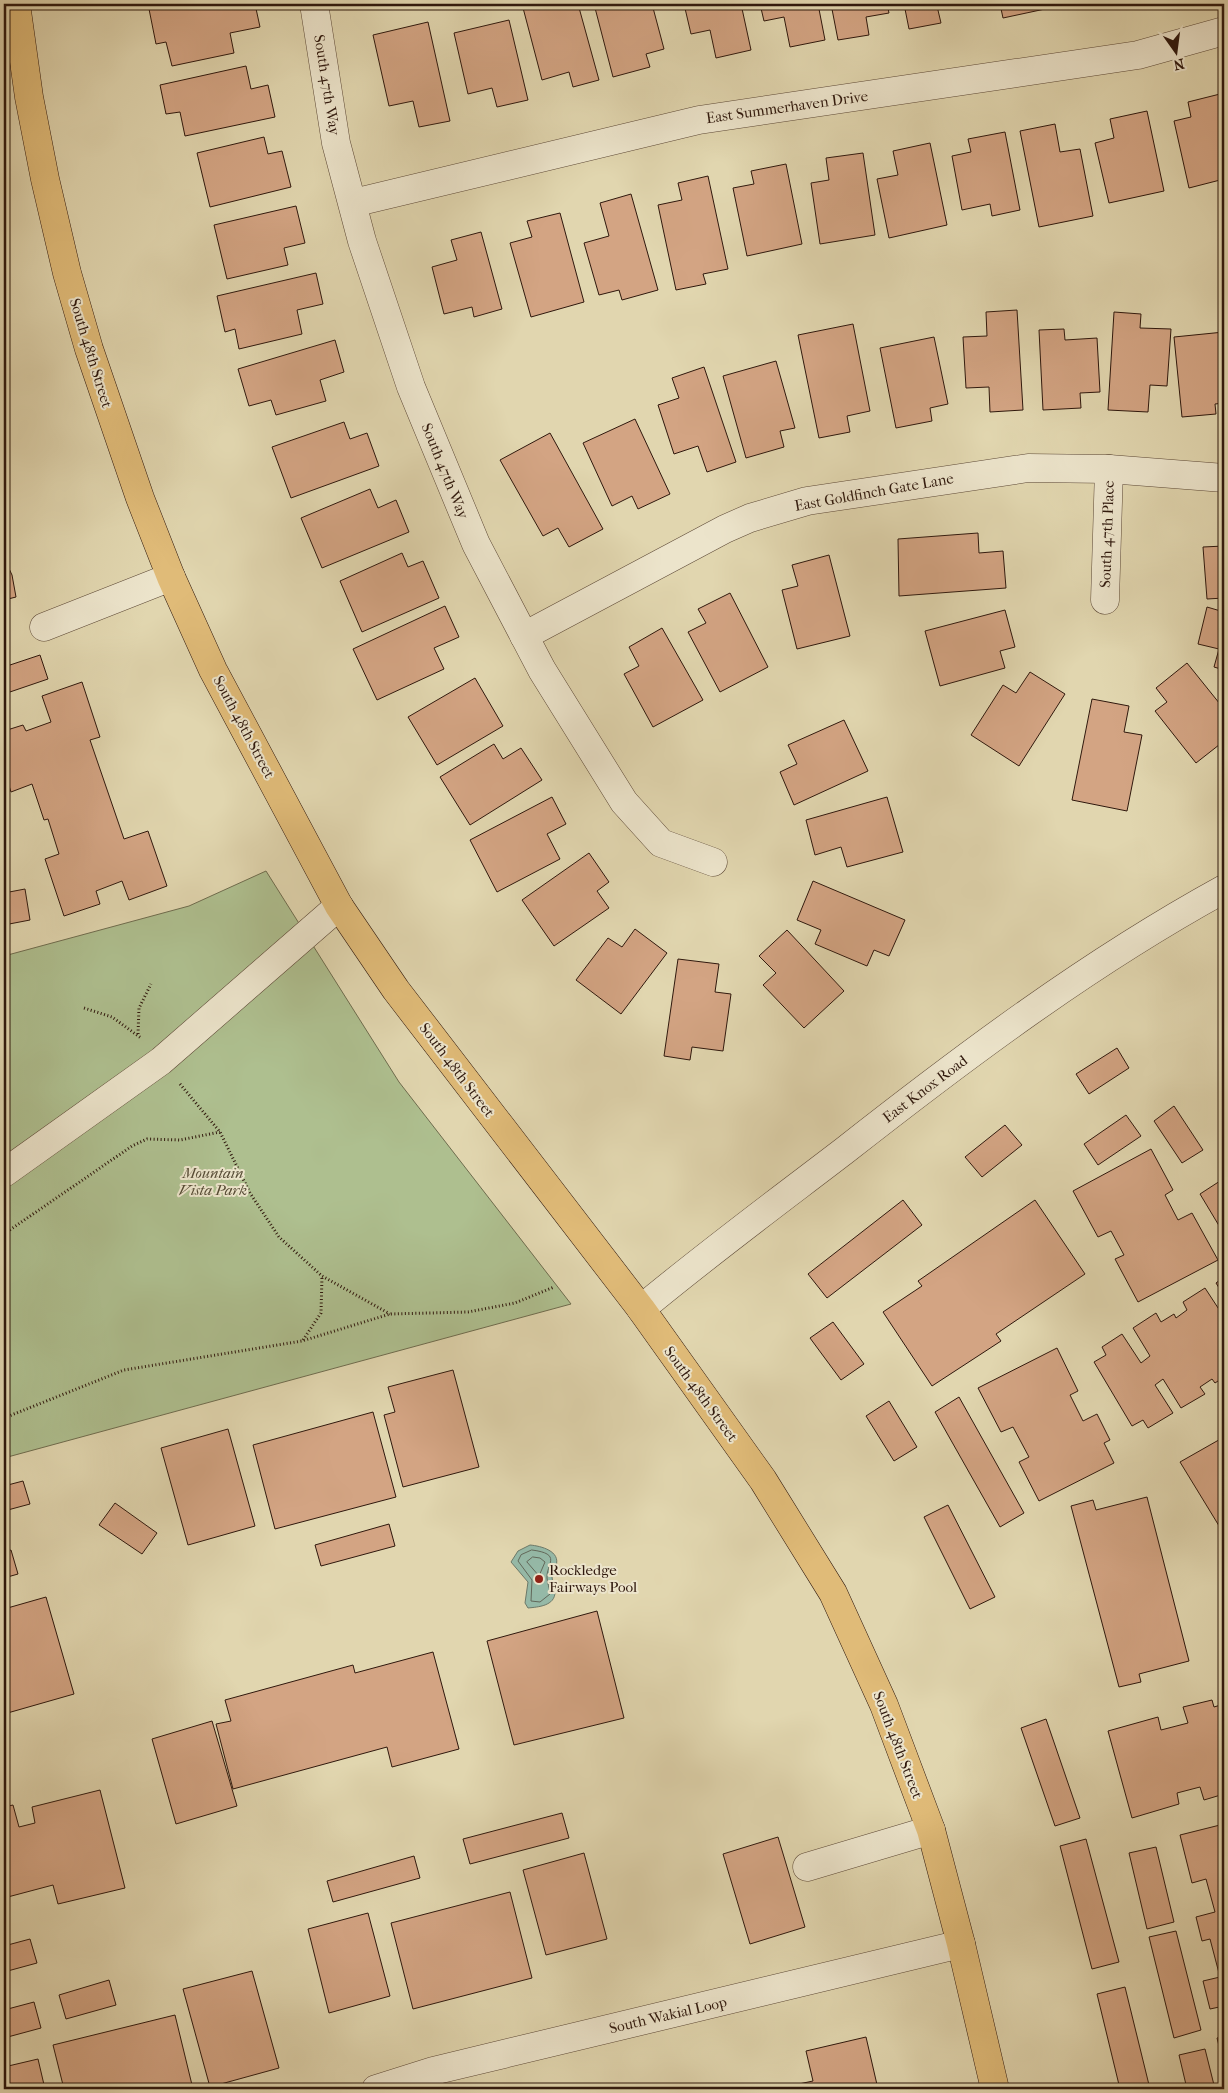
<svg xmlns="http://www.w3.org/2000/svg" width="1228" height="2093" viewBox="0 0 1228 2093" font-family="'IM FELL French Canon',serif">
<rect width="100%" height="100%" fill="#e1d6af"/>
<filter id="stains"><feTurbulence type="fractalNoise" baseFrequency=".004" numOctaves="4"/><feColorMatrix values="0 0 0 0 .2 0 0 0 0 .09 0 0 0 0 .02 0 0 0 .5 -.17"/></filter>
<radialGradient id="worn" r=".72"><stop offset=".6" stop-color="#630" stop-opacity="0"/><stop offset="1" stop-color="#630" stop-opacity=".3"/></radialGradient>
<path fill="#aebf8f" stroke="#6e6c4e" d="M266,871l133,211 172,222 -567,154v-502l185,-50z"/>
<path fill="#95b9a7" stroke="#6c7969" d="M530,1545c11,1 31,6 26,21 -1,4 -4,7 -4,11 0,5 3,10 3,15 0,14 -17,15 -27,16l-3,-5 3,-21 -17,-20 7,-11z"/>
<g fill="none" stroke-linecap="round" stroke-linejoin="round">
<g stroke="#62685a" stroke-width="1">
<path d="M532,1550c31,4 14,14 15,28 0,5 3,10 3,16l-10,8 -9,-1 1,-21 -14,-19 3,-6z"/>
<path d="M533,1557l7,1 5,4 -6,14 -12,-14z"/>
</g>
</g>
<g fill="#d3a483" stroke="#2f180d">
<path d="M176,4h79l5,23 -30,6 4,20 -62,13 -6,-24 -10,2 -7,-35z"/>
<path d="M522,4h56l21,76 -26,7 -4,-15 -27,8z"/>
<path d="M594,4h58l12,45 -18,5 4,13 -37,10z"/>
<path d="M684,4h57l10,46 -35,8 -6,-28 -19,4z"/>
<path d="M760,4h58l7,36 -35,7 -6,-30 -20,4z"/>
<path d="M831,4h56l2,9 -23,4 3,18 -31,5z"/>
<path d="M904,4h49l-16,2 4,17 -32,6z"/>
<path d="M1000,4h44l1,5 -42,9z"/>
<path d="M509,20l19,80 -31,7 -5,-19 -24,6 -14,-61z"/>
<path d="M428,22l22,99 -31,6 -6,-26 -24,5 -16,-71z"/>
<path d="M246,66l5,23 17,-4 7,32 -90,19 -5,-24 -14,2 -6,-29z"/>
<path d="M1224,93v86l-35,9 -15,-67 17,-4 -3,-15z"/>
<path d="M1147,111l17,80 -55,12 -14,-60 19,-5 -4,-19z"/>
<path d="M1055,124l5,28 20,-3 13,67 -54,11 -19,-96z"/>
<path d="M1005,132l15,78 -28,6 -2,-12 -28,6 -10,-54 19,-4 -3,-13z"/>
<path d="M264,137l4,17 14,-3 9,36 -81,20 -13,-54z"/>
<path d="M930,143l17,82 -58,13 -12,-59 21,-4 -5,-24z"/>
<path d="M863,153l12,82 -55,9 -9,-61 18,-3 -3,-22z"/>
<path d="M786,164l16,80 -55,12 -14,-68 21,-4 -3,-13z"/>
<path d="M708,176l20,93 -25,5 3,10 -30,6 -18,-85 24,-5 -4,-17z"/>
<path d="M631,194l27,96 -36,10 -3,-10 -20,5 -15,-52 25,-7 -9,-33z"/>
<path d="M296,206l9,37 -21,5 4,17 -61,14 -13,-54z"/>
<path d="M560,213l24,89 -53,15 -21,-74 22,-6 -5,-16z"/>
<path d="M481,232l21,77 -28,8 -2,-10 -28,7 -12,-47 25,-7 -6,-20z"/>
<path d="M316,273l7,31 -26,6 5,24 -63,15 -4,-20 -10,3 -8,-36z"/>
<path d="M1017,310l6,100 -33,2 -1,-25 -23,1 -3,-51 24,-1 -1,-24z"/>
<path d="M1114,312l27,2 -1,14 31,1 -4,57 -17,-1 -2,27 -40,-2z"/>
<path d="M853,324l17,87 -23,5 3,16 -31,6 -21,-103z"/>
<path d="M1064,329l1,11 32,-2 3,54 -20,1 1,15 -38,2 -4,-80z"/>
<path d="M1224,332v71l-9,1 1,10 -34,3 -8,-80z"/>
<path d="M934,337l14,67 -18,4 2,13 -36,7 -16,-80z"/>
<path d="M335,340l9,32 -24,8 6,21 -50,14 -5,-15 -22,6 -11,-37z"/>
<path d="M776,361l19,67 -15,3 4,16 -38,11 -23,-82z"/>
<path d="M704,367l32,95 -29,10 -9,-26 -24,8 -16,-49 21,-7 -7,-20z"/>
<path d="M635,419l35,75 -32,15 -6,-13 -20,10 -29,-63z"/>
<path d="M344,422l6,17 17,-6 12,33 -88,32 -19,-51z"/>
<path d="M550,433l53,96 -34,18 -11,-19 -15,8 -43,-76z"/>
<path d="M370,489l8,19 18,-8 13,32 -87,36 -21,-50z"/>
<path d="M4,497l5,29 -5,2z"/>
<path d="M978,533l1,20 24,-2 3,37 -107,8 -1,-57z"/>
<path d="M1224,546v52l-17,1 -4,-52z"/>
<path d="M402,553l6,14 15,-6 16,37 -77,34 -22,-51z"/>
<path d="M829,555l21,81 -53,13 -15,-59 16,-4 -6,-21z"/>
<path d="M4,558l8,17 4,22 -12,3z"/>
<path d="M730,593l38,74 -48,25 -32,-60 18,-9 -8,-14z"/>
<path d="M445,606l14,31 -25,11 10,21 -67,31 -24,-51z"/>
<path d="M1207,607l17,5v58l-10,-3 5,-18 -21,-5z"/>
<path d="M1005,610l10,37 -15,4 5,17 -65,18 -15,-55z"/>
<path d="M662,628l41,72 -50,27 -29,-53 15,-8 -10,-19z"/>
<path d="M40,655l8,24 -44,15v-27z"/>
<path d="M1187,663l37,46v32l-28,22 -41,-52 12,-9 -11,-14z"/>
<path d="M1030,672l35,22 -46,72 -48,-31 32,-50 13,8z"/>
<path d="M475,678l28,48 -66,39 -29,-48z"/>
<path d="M82,682l18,55 -10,3 34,99 24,-8 19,55 -38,14 -7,-19 -26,10 4,13 -36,12 -19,-57 14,-5 -11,-35 -4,1 -12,-36 -21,8 -7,-22v-39l19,-6 3,6 25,-9 -9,-26z"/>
<path d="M1092,699l37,7 -5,26 18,3 -15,76 -55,-11z"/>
<path d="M844,720l24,51 -74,34 -14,-33 17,-8 -9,-19z"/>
<path d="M494,744l9,15 18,-11 21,32 -72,45 -30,-48z"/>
<path d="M552,797l14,27 -19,10 13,25 -63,33 -27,-52z"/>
<path d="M887,797l16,55 -56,15 -6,-20 -26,8 -9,-35z"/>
<path d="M589,853l20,29 -12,9 12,17 -55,38 -32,-46z"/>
<path d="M813,881l92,39 -16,36 -15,-6 -7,16 -52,-22 6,-14 -24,-10z"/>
<path d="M25,889l5,31 -26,5v-34v2z"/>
<path d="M635,929l32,24 -46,61 -45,-34 32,-42 14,9z"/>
<path d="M787,930l57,61 -40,37 -41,-43 13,-12 -17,-17z"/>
<path d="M678,959l41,5 -4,28 16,2 -8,57 -31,-4 -2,13 -26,-4z"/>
<path d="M1117,1048l12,20 -40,26 -13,-20z"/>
<path d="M1174,1106l29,44 -21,13 -28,-42z"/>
<path d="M1126,1115l15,21 -43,29 -14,-21z"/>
<path d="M1005,1125l17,20 -40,32 -17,-20z"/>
<path d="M1151,1149l22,41 -8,5 13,25 14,-7 26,47 -80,42 -23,-43 9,-4 -13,-24 -13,6 -25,-46z"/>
<path d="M1220,1181l4,6v47l-24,-40z"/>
<path d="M903,1200l19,25 -95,73 -19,-24z"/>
<path d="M1035,1200l50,74 -89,60 5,7 -69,45 -49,-74 39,-26 -4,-5z"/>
<path d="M1224,1277v19l-8,-13z"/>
<path d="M1205,1288l19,29v60l-9,6 -3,-4 -12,8 5,7 -24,14 -18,-29 -8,6 18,28 -25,15 -5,-8 -11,6 -38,-64 12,-7 -4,-8 20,-13 19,29 9,-7 -17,-28 23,-15 5,9 13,-8 2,4 11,-8 -4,-8z"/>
<path d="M833,1322l31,42 -23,16 -31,-42z"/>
<path d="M1057,1348l21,43 -8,4 13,26 14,-7 13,26 -6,3 10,20 -75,38 -20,-39 10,-5 -16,-30 -12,5 -23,-44z"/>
<path d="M453,1370l26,97 -76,20 -19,-72 11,-3 -7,-25z"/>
<path d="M959,1397l65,116 -24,14 -65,-115z"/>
<path d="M889,1401l28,46 -23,14 -28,-45z"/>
<path d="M373,1412l23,85 -121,32 -22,-84z"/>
<path d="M228,1429l27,97 -67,19 -27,-97z"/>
<path d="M1224,1437v97l-44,-72z"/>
<path d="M23,1481l7,23 -26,7v-25z"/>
<path d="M1147,1497l42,164 -50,13 2,8 -22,5 -48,-181 22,-6 3,10z"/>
<path d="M115,1503l42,30 -15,21 -43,-29z"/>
<path d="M948,1505l47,92 -25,12 -46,-92z"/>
<path d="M389,1524l6,22 -74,20 -6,-21z"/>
<path d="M11,1550l7,24 -14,4v-26z"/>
<path d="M46,1597l28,97 -70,20v-105z"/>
<path d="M597,1611l27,107 -110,27 -27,-104z"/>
<path d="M433,1652l26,97 -67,18 -5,-20 -154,42 -17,-65 15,-3 -6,-21 128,-35 2,8z"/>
<path d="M1212,1700l2,7 10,-3v90l-20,6 -4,-13 -23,6 2,11 -47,14 -24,-87 50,-14 3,13 27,-7 -5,-16z"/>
<path d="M1046,1719l34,99 -25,8 -34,-98z"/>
<path d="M212,1721l25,85 -61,18 -24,-85z"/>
<path d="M100,1790l25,98 -67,16 -5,-19 -49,13v-91l9,-2 6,22 16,-4 -3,-16z"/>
<path d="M562,1813l7,25 -99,26 -7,-25z"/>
<path d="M1224,1824v182l-14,3 -7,-28 17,-4 -10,-38 -8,2 -6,-24 19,-5 -9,-33 -14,4 -12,-48z"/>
<path d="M778,1837l27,90 -55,17 -27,-90z"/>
<path d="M1086,1839l33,123 -27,7 -32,-123z"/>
<path d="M1156,1847l18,75 -27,7 -18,-76z"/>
<path d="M584,1853l23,86 -61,16 -23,-85z"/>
<path d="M414,1856l6,22 -87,24 -6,-21z"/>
<path d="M510,1892l22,86 -119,31 -22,-86z"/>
<path d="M368,1913l22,83 -61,17 -21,-84z"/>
<path d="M1176,1931l25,99 -27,8 -25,-101z"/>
<path d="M30,1939l7,24 -33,9v-26z"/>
<path d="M252,1971l27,97 -69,19 -27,-98z"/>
<path d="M109,1980l7,25 -50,14 -7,-24z"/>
<path d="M1125,1987l25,102h-30l-23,-95z"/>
<path d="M34,2002l7,26 -37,10v-28z"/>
<path d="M175,2015l18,74h-129l-11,-44z"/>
<path d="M1224,2036v30l-7,-28z"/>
<path d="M866,2037l12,52h-103l38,-8 -7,-30z"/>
<path d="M1205,2049l10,40h-28l-8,-34z"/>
<path d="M38,2059l7,30h-41v-22z"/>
</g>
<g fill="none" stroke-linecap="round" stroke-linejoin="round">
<defs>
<g id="minor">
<path d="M314,4l22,139 26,98 49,146 65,157 66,126 82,132 37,41 52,19"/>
<path d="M353,203l346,-83 439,-65 86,-24"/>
<path d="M1105,600l4,-131"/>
<path d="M44,627l127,-50"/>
<path d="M524,636l201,-107 25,-11 57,-17 221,-33 81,1 115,9"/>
<path d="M4,1173l157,-112 178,-155"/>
<path d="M641,1309c66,-55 135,-106 203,-158 121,-95 245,-188 380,-262"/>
<path d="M807,1867l124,-37"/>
<path d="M376,2089l57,-18 528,-127"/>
</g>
<path id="major" d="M16,4l13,93 16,82 22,94 22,76 51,149 31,79 42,93 126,236 57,84 245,319 122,171 70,113 51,112 47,125 30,114 34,145"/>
</defs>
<use href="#minor" stroke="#5c4836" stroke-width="29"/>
<use href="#major" stroke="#2f180d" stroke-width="29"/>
<g stroke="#2f180d" stroke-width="3" stroke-dasharray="1 2.5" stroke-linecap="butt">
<path d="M84,1008l28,9 29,21"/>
<path d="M138,1034l1,-26 12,-24"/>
<path d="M180,1084l40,48 30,61 29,44 43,39 68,38"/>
<path d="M4,1234l128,-88 15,-7 33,1 40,-8"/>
<path d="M303,1340l18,-27 1,-37"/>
<path d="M4,1418l120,-48 178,-29 88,-27 78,-2 47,-9 39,-16"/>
</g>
<use href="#minor" stroke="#ece4cb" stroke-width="28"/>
<use href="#major" stroke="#e0bb78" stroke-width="28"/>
</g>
<circle fill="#8f2418" stroke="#ece4cb" stroke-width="2" cx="539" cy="1579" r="5"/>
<g text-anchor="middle" stroke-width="4" stroke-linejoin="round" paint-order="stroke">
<g font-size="15" fill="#2f180d" stroke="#ece4cb">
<text transform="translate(327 85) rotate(81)" y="5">South 47th Way</text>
<text transform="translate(787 107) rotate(-8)" y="5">East Summerhaven Drive</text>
<text transform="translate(91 353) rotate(73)" y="5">South 48th Street</text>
<text transform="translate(445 471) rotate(68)" y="5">South 47th Way</text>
<text transform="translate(874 492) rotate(-10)" y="5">East Goldfinch Gate Lane</text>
<text transform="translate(1107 534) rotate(-88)" y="5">South 47th Place</text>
<text transform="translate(244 727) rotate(62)" y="5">South 48th Street</text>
<text transform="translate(457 1070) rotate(53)" y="5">South 48th Street</text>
<text transform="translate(925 1089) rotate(-37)" y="5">East Knox Road</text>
<text transform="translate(701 1394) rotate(54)" y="5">South 48th Street</text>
<text transform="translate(898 1745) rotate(69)" y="5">South 48th Street</text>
<text transform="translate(668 2015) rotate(-13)" y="5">South Wakial Loop</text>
</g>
<g font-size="15" font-style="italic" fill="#554a34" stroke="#ece4cb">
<text x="213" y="1178">Mountain<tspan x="213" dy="17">Vista Park</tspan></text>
</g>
<g font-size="15" fill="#2f180d" stroke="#ece4cb" text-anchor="start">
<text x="549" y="1575">Rockledge<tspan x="549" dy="17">Fairways Pool</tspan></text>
</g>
</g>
<rect width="1228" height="2093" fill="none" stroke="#e1d6af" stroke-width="20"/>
<rect x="5" y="5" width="1218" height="2083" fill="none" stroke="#2f180d" stroke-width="2.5"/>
<rect x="10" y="10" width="1208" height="2073" fill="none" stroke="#2f180d"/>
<g transform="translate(1176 52) rotate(166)" stroke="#ece4cb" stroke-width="4" paint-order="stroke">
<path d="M0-4L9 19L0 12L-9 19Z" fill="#2f180d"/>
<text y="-8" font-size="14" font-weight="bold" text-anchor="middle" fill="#2f180d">N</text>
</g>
<rect width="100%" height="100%" filter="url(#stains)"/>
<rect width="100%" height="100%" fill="url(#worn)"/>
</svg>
